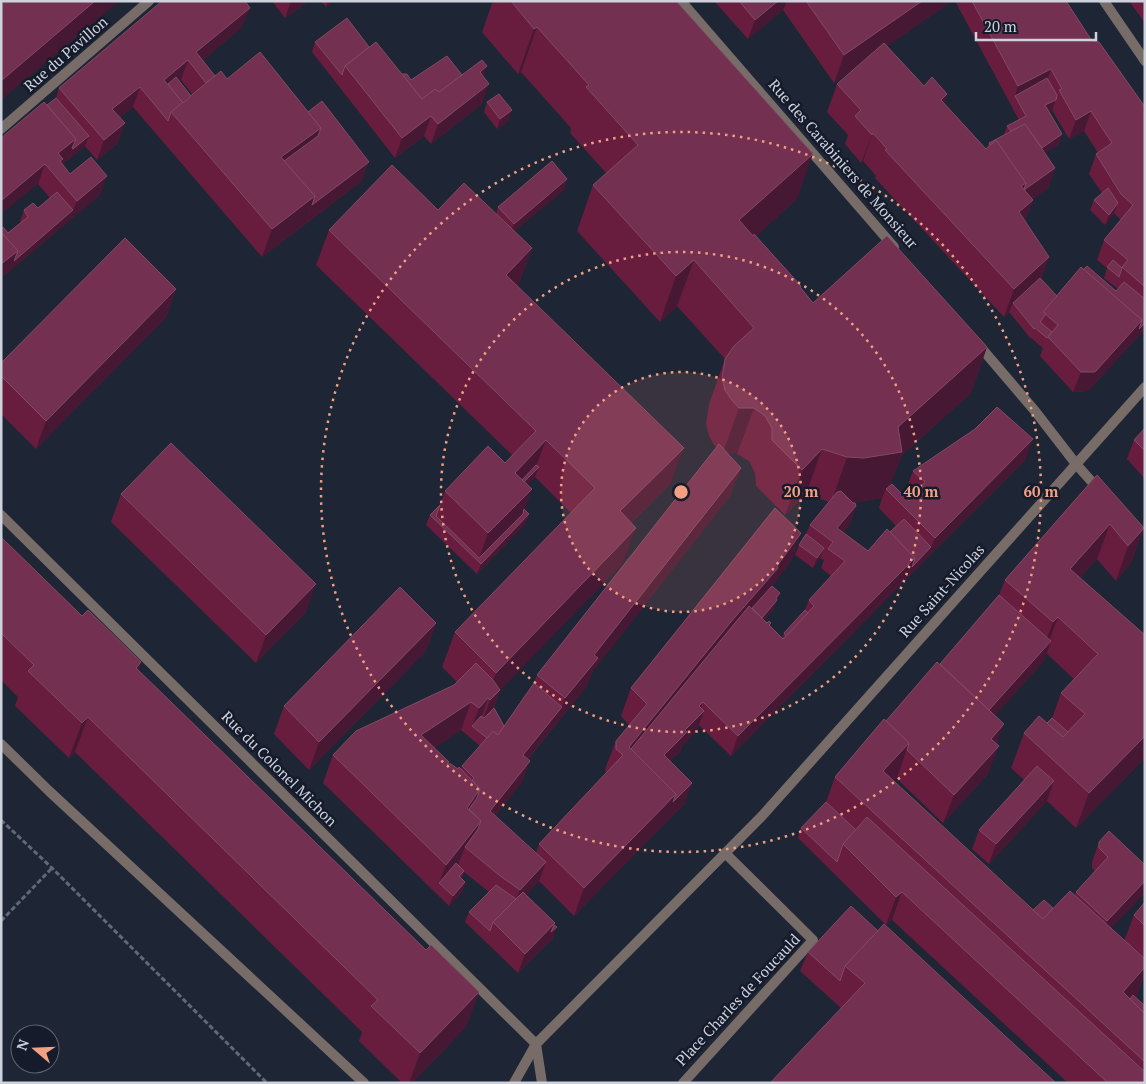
<svg xmlns="http://www.w3.org/2000/svg" width="1146" height="1084" viewBox="0 0 1146 1084" font-family="'PT Serif',serif">
<rect width="100%" height="100%" fill="#1e2535"/>
<g fill="none" stroke-linecap="round" stroke-linejoin="round">
<g stroke="#626876" stroke-width="3" stroke-dasharray="5 2.5" stroke-linecap="butt">
<path d="M1,820l51,48 215,215"/>
<path d="M1,921l51,-53"/>
</g>
<path stroke="#776c68" stroke-width="10" d="M1,744l48,47 315,292"/>
<g stroke="#776c68" stroke-width="10">
<path d="M681,1l213,246"/>
<path d="M1104,1l41,60"/>
<path d="M1,129l148,-128"/>
<path d="M977,343l58,68 41,53 24,27"/>
<path d="M1,515l535,529"/>
<path d="M536,1044l6,39"/>
<path d="M514,1083l22,-39 226,-228 383,-429"/>
<path d="M683,1083l130,-143 -88,-87"/>
</g>
</g>
<g fill="#681d3f" fill-rule="evenodd">
<path d="M272,1h34v2l-21,15z"/>
<path d="M321,1h13l-8,6z"/>
<path d="M493,1h183l121,198 -41,37 45,50 -1,2 13,15 174,44 -16,46 -69,62 -12,30 19,16 4,-4 -7,-7 7,-19 113,-12 -98,98 -197,199 -32,-31 -2,5 -15,16 -2,6 -10,9 15,42 -111,113 -35,-35 -13,14 29,28 -2,15 -35,35 -53,-51 4,-10 20,-20 -25,-20 -3,6 4,4 -3,10 -13,14 -126,-123 10,-28 121,-70 3,-3 -15,-15 13,-35 116,-119 -36,-36 -8,8 5,4 -8,20 5,5 -4,10 -48,50 -51,-49 4,-10 10,-10 5,-14 60,-28 7,-8 -196,-190 13,-35 109,-20 58,4 2,-7 69,-28 -3,11 -50,41 18,17 -13,35 -2,3 154,197 -40,40 -8,40 -123,127 -6,18 10,18 30,-43 3,-8 180,-228 -3,-2 -5,-9 -3,-12 3,-20 16,-45 -48,-53 -17,16 -83,-91 16,-46 14,-11 -37,-41 1,-5 -50,-56 -3,2 -36,-42zM727,453l10,1 12,7 6,12 1,13 29,29 21,-21 23,8 -19,23 -4,9 -7,11 -4,10 18,13 7,-10 4,2 -3,8 10,8 -22,24 -4,10 -21,23 -2,5 -12,-12 1,-3h-4l-3,-3 9,-10 3,-7 -4,-17 19,-25 10,-28 -170,155 -10,28 8,9 -13,16 -11,28 1,4 -67,71 -3,9 -41,-37 28,-36 5,-21 59,-73 6,-15 137,-175 11,-28zM882,498l-3,10 17,18 -28,25 -25,-19 6,-6 7,-20 -3,-3zM461,730l19,16 -18,20 -1,3h-3l-10,-5 -14,-16z"/>
<path d="M714,1h238l-65,45 37,40 23,8 -3,9 42,46 3,-6 15,-8 3,-9 12,-6 -64,-119h111l26,40 53,66v222l-57,62 -15,1 -33,-36 3,-8 -12,-10v1l-22,-27 -5,5 -129,-139 1,-2 -13,-15 -2,2 -16,-19 3,-9 -21,-23 10,-28 17,-15 -20,14 -51,-73 -35,29zM1052,110l17,29 15,-8 14,22 -2,1 -7,20 13,19 -8,7 -4,10 15,15 9,-12 7,7 -17,20 -7,20 10,8 -3,10 14,11 -2,2 -59,5 -16,-17 8,-22 -24,-36 8,-21 -1,-1 16,-11 7,-20 -10,-15 14,-9 3,-10 -13,-23z"/>
<path d="M1129,1h16v22z"/>
<path d="M242,27l-39,33 12,16 12,3 135,102 -100,76 -129,-150 -13,10 -2,26 -21,17 -12,-14 -16,13 -7,5 8,10 30,21 -99,83v-49l7,4 13,-11 -1,-1 4,-11 14,-2 12,-10 -12,-14 9,-79 9,-7 3,-10zM181,80l12,15 -2,1 -12,-15z"/>
<path d="M315,42l54,5 33,27 9,6 51,-5 21,1 -1,28 -51,40 -7,-8 -29,22 -83,-106z"/>
<path d="M487,102l25,8 -4,11 -11,8 -13,-17z"/>
<path d="M176,289l-10,28 -130,132 -35,-35v-51z"/>
<path d="M1145,428v51l-18,-20 7,-19z"/>
<path d="M1097,475l47,53 -13,35 -15,18 -19,-22 -17,19 65,57v123l-69,70 -29,-27 -58,63 -17,-15 7,-19 45,-50 -13,-12 13,-35 23,-10 5,-5 9,-25 13,-14 -28,-26 -2,8 -49,54 2,29 -9,30 -45,49 -47,-45 -2,3 139,129 20,-2 22,-13 1,-3 19,-21 -3,-3v-6l7,-20 46,23v28l-34,35 13,13 10,-26 11,-13v71l-9,25 9,8v77h-77l-176,-163 -6,5 -88,-87 3,-10 25,-26 9,-25 51,-56 54,-57 59,-69 6,-15z"/>
<path d="M121,494l185,118 -50,51 -145,-141z"/>
<path d="M1,537l81,79 59,46 -3,8 288,280 53,42 -13,35 -54,56h-10l-43,-42 3,-9 -287,-280 -6,6 -54,-52 3,-9 -17,-17z"/>
<path d="M436,623l-10,28 -117,119 -35,-36 10,-28z"/>
<path d="M878,931l178,152 -215,-75 -41,-37 8,-19z"/>
</g>
<g fill="#461834">
<path d="M95,1h22v2l-116,97v-19z"/>
<path d="M291,1h15v2l-21,15z"/>
<path d="M328,1h6l-8,6z"/>
<path d="M778,1h9l-4,9 -35,29 7,-19z"/>
<path d="M922,1h30l-118,82 10,-28z"/>
<path d="M250,8l-8,19 -48,41 2,-16z"/>
<path d="M537,27l-16,45 -3,2 16,-45z"/>
<path d="M188,60l-7,20 -17,13v-13z"/>
<path d="M487,66l-7,20v-14z"/>
<path d="M1051,69l-7,19 -29,8 3,-10z"/>
<path d="M489,84l-7,20 -51,40 7,-20z"/>
<path d="M140,87l-7,20 -28,21 7,-19z"/>
<path d="M947,94l-10,28 4,-22z"/>
<path d="M1056,100l-4,10 -10,5 3,-10z"/>
<path d="M512,110l-4,11 -11,8 3,-10z"/>
<path d="M1091,111l-7,20 -15,8 7,-19z"/>
<path d="M431,116l-7,20 -29,22 7,-20z"/>
<path d="M125,123l-7,20 -21,17 7,-20z"/>
<path d="M321,128l-11,28 -24,18 -5,-17z"/>
<path d="M873,133l-10,28 -2,2 11,-28z"/>
<path d="M1062,134l-3,10 -28,19 3,-10z"/>
<path d="M89,136l-4,10 -16,13 4,-10z"/>
<path d="M76,139l-7,20 -18,14 7,-20z"/>
<path d="M813,154l-16,45 -74,67 16,-46z"/>
<path d="M369,162l-7,19 -57,43 7,-19z"/>
<path d="M45,164l-7,20 -37,30v-13z"/>
<path d="M1055,168l-7,20 -32,23 5,-25z"/>
<path d="M107,176l-7,19 -99,83v-14l17,-13 55,-41 4,-9z"/>
<path d="M567,179l-3,11 -54,45 4,-11z"/>
<path d="M315,196l-10,28 -43,33 10,-28z"/>
<path d="M1033,200l-11,28 -3,-16z"/>
<path d="M1118,203l-4,10 -9,12 4,-10z"/>
<path d="M532,248l-13,35 -26,27 13,-35z"/>
<path d="M1049,257l-10,28 -26,18 -4,9 -5,5 10,-28z"/>
<path d="M694,260l-17,46 -17,16 16,-46z"/>
<path d="M176,289l-10,28 -130,132 10,-28z"/>
<path d="M1142,320l3,3v6l-57,62 -15,1 8,-20z"/>
<path d="M987,347l-16,46 -69,62 -14,36 -2,-2 -4,9 -34,6 -17,-1 16,-46 51,-30z"/>
<path d="M739,408h15l-17,46 -14,-1z"/>
<path d="M1033,439l-7,20 -118,118 4,-10 19,-20 4,-9z"/>
<path d="M546,440l-12,32 5,-5 -4,10 -21,22 -18,-11z"/>
<path d="M684,448l-13,35 -64,63 13,-35z"/>
<path d="M822,449l-16,45 -21,21 17,-45z"/>
<path d="M741,468l-11,28 -137,175 -6,15 -72,88 8,-19 39,-48 3,-9 29,-43z"/>
<path d="M532,489l-13,35 -41,37 10,-28z"/>
<path d="M856,506l-7,20 -17,20 5,-18z"/>
<path d="M529,514l-4,10 -48,50 4,-10z"/>
<path d="M1110,524l-13,35 -40,45 13,-35z"/>
<path d="M636,528l-13,35 -125,130 2,-3 -10,28 -10,10 10,-28 -2,-2 -10,28h-6l7,-18 7,-8 10,-27z"/>
<path d="M1144,528l-13,35 -15,18 12,-35z"/>
<path d="M801,533l-10,28 -20,27 -146,167 4,-8 148,-181z"/>
<path d="M824,548l-4,10 -7,10 4,-10z"/>
<path d="M915,558l-7,19 -177,179 7,-20z"/>
<path d="M316,584l-10,28 -50,51 10,-28z"/>
<path d="M780,593l-7,17 -21,25 3,-10z"/>
<path d="M1058,617l-10,27 3,-3 -7,20 -68,75 7,-20 59,-65 11,-29z"/>
<path d="M436,623l-10,28 -117,119 10,-28z"/>
<path d="M141,662l-13,35 8,-29z"/>
<path d="M471,702l-10,28 -50,33 10,-28z"/>
<path d="M703,702l-6,16 7,-7 -7,19 -15,16 -2,6 -23,22 7,-19 21,-25 14,-24z"/>
<path d="M88,717l-13,35 -6,6 13,-35z"/>
<path d="M1004,724l-10,27 5,-5 -11,28 -45,49 11,-28 37,-56z"/>
<path d="M1145,736v22l-69,70 13,-35z"/>
<path d="M909,743l-12,35 -27,28 13,-35z"/>
<path d="M530,761l-7,19 -40,51 7,-20z"/>
<path d="M1054,781l-7,20 -58,63 7,-20z"/>
<path d="M692,783l-7,20 -111,113 10,-28 92,-94z"/>
<path d="M480,789l-10,28 -3,-9z"/>
<path d="M481,821l-10,28 -6,-2 -7,18 -16,20 -3,-2 7,-18z"/>
<path d="M546,862l-7,19 -20,22 -5,4 6,-17z"/>
<path d="M1145,881v12l-45,47 7,-19z"/>
<path d="M465,882l-3,10 -13,14 4,-10z"/>
<path d="M902,892l-10,28 -6,5 10,-28z"/>
<path d="M555,923l-4,9 6,-5 -4,11 -35,35 7,-19z"/>
<path d="M1145,967v6l-9,25 -22,18 9,-24z"/>
<path d="M479,992l-13,35 -54,56h-3l11,-30z"/>
</g>
<g fill="#733050" stroke="#814a66">
<path d="M1,1h94l-94,80z"/>
<path d="M162,1h83l5,7 -54,44 19,24 -9,7 -18,-23 -24,20 19,23 -12,9 -3,9 -28,-34 -28,22 13,14 -21,17 -45,-52z"/>
<path d="M511,1h165l137,153 -74,66 14,16 1,-2 47,52 -1,1 13,16 74,-67 100,111 -89,80 4,25 -38,6 -17,-1 -25,-8 -20,21 -30,-30v-12l-7,-12 -11,-8h-15l-8,-9 -6,-9 -3,-12 3,-19 9,-13 20,-18 -60,-68 -18,16 -83,-91 45,-40 -52,-58 3,-2 -52,-58 -3,2z"/>
<path d="M739,1h39l-23,19z"/>
<path d="M806,1h116l-78,54z"/>
<path d="M972,1h94l26,40 7,1 46,65v180l-23,-20 6,-7 -24,-20 29,-35 -12,-11 -25,-40 16,-11 -21,-32 -15,9 -17,-30 3,-1 -11,-20 -33,17z"/>
<path d="M347,18l22,29 -24,19 -3,9 -27,-33z"/>
<path d="M376,42l46,57 13,-10 4,3 43,-32 5,6 -7,6 9,12 -51,40 -7,-8 -29,22 -57,-72z"/>
<path d="M884,43l40,43 8,-9 15,17 -6,6 45,49 10,-9 30,43 -5,3 12,14 -14,12 30,45 -35,32 -129,-139 2,-1 -14,-16 -1,2 -17,-19 6,-6 -24,-26z"/>
<path d="M260,52l61,76 -40,29 34,39 -43,33 -101,-117 50,-41 6,8z"/>
<path d="M447,56l15,19 -23,17 -4,-3 -13,10 -20,-25h5l4,6z"/>
<path d="M176,77l15,19 -8,7 -15,-19z"/>
<path d="M1047,78l10,17 -1,5 -11,5 17,29 -20,14 -17,-24 -14,7 -4,-5 19,-10 -11,-20z"/>
<path d="M499,94l13,16 -12,9 -13,-17z"/>
<path d="M56,98l33,38 -16,13 -1,-1 4,-9 -29,-34z"/>
<path d="M322,101l47,61 -57,43 3,-9 -31,-35 34,-25 3,-8 -13,-16z"/>
<path d="M44,102l32,37 -18,14 5,6 -3,2 10,13 21,-17 16,19 -30,25 -32,-37 -44,37v-63z"/>
<path d="M1025,124l30,44 -31,22v-1l2,-6 -30,-43 -6,5 -1,-2z"/>
<path d="M552,161l15,18 -53,45 -16,-17z"/>
<path d="M392,165l46,45 26,-27 68,65 -26,27 178,173 -64,63 16,17 -140,145 -41,-41 140,-144 -49,-48 -31,33 17,16 -44,44 -43,-42 43,-45 17,17 31,-32 -207,-201z"/>
<path d="M1108,188l10,15 -9,12 -15,-15z"/>
<path d="M57,192l16,18 -59,51 4,-10 -17,-19v-3l2,-2 5,6 20,-16 -4,-7 9,-7 5,5z"/>
<path d="M1,232l17,19 -17,13z"/>
<path d="M125,238l51,51 -130,132 -45,-45v-13z"/>
<path d="M1113,260l9,8 -3,9 -12,-10z"/>
<path d="M1087,266l29,25 8,-9 21,17v24l-6,6 3,-9 -59,-50z"/>
<path d="M1081,267l61,53 -47,52h-14l-33,-35 10,-12 -15,-13z"/>
<path d="M1040,278l17,18 -14,16 3,2 -6,8 12,10 -5,6 -12,-10 -1,1 -21,-26z"/>
<path d="M997,407l36,32 -98,99 -49,-49 6,-5 17,17 16,-19 -12,-11 62,-42z"/>
<path d="M1145,428v23l-11,-11z"/>
<path d="M171,443l145,141 -50,51 -145,-141z"/>
<path d="M719,444l22,24 -147,187 4,3 -33,40 -28,-23z"/>
<path d="M536,465l3,2 -15,15 -2,-2z"/>
<path d="M1097,475l47,53 -16,18 -18,-22 -40,45 75,66v101l-56,57 -65,-60 15,-17 24,21 22,-23 -24,-21 37,-39 -40,-37 -5,5 -48,-42z"/>
<path d="M841,491l12,12h2l1,3 -19,22 31,23 19,-22 28,29 -177,178 -35,-34 -4,4 5,5 -19,19 2,2 -23,23 28,28 -19,19 3,-8 -45,-45 118,-143 18,17 2,-2 2,2 -2,2 14,14 31,-33 -5,-6 36,-39 -17,-12 5,-7 -23,-17 27,-33z"/>
<path d="M440,505l-4,11 43,42 44,-44 1,-5 5,5 -48,50 -51,-49z"/>
<path d="M775,508l26,25 -24,33 1,2 -48,55 -101,124 47,47 -92,94 -45,-44 84,-89 -7,-6v-8l31,-37 -16,-16z"/>
<path d="M904,519l27,28 -19,20 3,-9 -25,-26z"/>
<path d="M806,534l18,14 -7,10 -18,-13z"/>
<path d="M1,537l81,79 6,-6 53,52 -5,6 290,282 5,-5 48,47 -59,61 -49,-47 7,-6 -290,-283 -6,6 -54,-52 6,-6 -33,-32z"/>
<path d="M772,586l8,7 -4,5 1,2 -15,18 -10,-10z"/>
<path d="M400,587l36,36 -117,119 -35,-36z"/>
<path d="M999,595l52,46 -62,69 -49,-46z"/>
<path d="M805,610l3,3 -22,23 -2,-3z"/>
<path d="M937,662l67,62 -13,15 8,7 -45,49 -47,-45 2,-7 -23,-22z"/>
<path d="M476,663l17,17 7,10 -10,10 -2,-2 -9,10 -8,-6 -50,33 28,27 -2,2h4l7,5 1,-2 21,22 -13,19 14,13 -35,44 -113,-110 23,-24 98,-46z"/>
<path d="M534,683l28,24 -39,48 7,6 -40,50 56,51 -26,28 -21,-15 -34,-28 13,-18 3,-8 -12,-12 8,-11 3,-9 -8,-9 2,-2 -12,-12 31,-35 5,4z"/>
<path d="M494,708l10,18 -6,9 -5,-4 -6,7 -15,-12 9,-10 3,2z"/>
<path d="M1052,718l16,14 -5,5 -16,-14z"/>
<path d="M884,719l25,24 -26,28 160,148 27,-28 75,68v8l-22,25 22,22v48l-310,-285z"/>
<path d="M1037,766l17,15 -58,63 -17,-14z"/>
<path d="M826,802l30,28 -13,14 -6,18 -36,-34z"/>
<path d="M867,817l278,255v11h-37l-206,-191 -6,5 -53,-53z"/>
<path d="M1109,831l36,34v16l-38,40 -31,-29 32,-35 -9,-9v-6z"/>
<path d="M456,863l8,8 -5,5 6,6 -12,14 -14,-13z"/>
<path d="M496,885l20,14 -23,23 -3,9 -21,-19z"/>
<path d="M523,892l32,31 -30,31 -32,-32z"/>
<path d="M1044,900l9,8 -10,11 -10,-9z"/>
<path d="M1145,902v24l-11,-11z"/>
<path d="M851,906l27,25 -33,35 -5,15 -32,-29z"/>
<path d="M884,924l172,159h-286l95,-100 -20,-17z"/>
<path d="M554,925l3,2 -6,5z"/>
<path d="M1133,995l12,11v8l-15,-15z"/>
</g>
<circle cx="681" cy="492" r="120" fill="#f3a082" fill-opacity=".12"/>
<g fill="none" stroke="#f3a082" stroke-width="2.5" stroke-dasharray="2.5 5">
<circle cx="681" cy="492" r="120"/>
<circle cx="681" cy="492" r="240"/>
<circle cx="681" cy="492" r="360"/>
</g>
<g text-anchor="middle" stroke-width="5" stroke-linejoin="round" paint-order="stroke">
<g font-size="15" fill="#cdd2dc" stroke="#151b2b">
<text transform="translate(66 54) rotate(-41)" y="5">Rue du Pavillon</text>
<text transform="translate(843 164) rotate(49)" y="5">Rue des Carabiniers de Monsieur</text>
<text transform="translate(942 591) rotate(-48)" y="5">Rue Saint-Nicolas</text>
<text transform="translate(279 769) rotate(45)" y="5">Rue du Colonel Michon</text>
<text transform="translate(738 1000) rotate(-47)" y="5">Place Charles de Foucauld</text>
</g>
</g>
<circle cx="681" cy="492" r="8" fill="#f3a082" stroke="#151b2b" stroke-width="2.5"/>
<g font-size="15" text-anchor="middle" font-weight="bold" fill="#f3a082" stroke="#151b2b" stroke-width="5" stroke-linejoin="round" paint-order="stroke">
<text x="801" y="497">20 m</text>
<text x="921" y="497">40 m</text>
<text x="1041" y="497">60 m</text>
</g>
<rect width="1146" height="1084" fill="none" stroke="#cdd2dc" stroke-width="5"/>
<g transform="translate(35 1049) rotate(289)"><circle r="24" fill="#151b2b" stroke="#5f6472"/>
<path d="M0-4L9 19L0 12L-9 19Z" fill="#f3a082"/>
<text y="-8" font-size="14" font-weight="bold" text-anchor="middle" fill="#cdd2dc">N</text>
</g>
<path d="M976 32v8h120v-8" fill="none" stroke="#cdd2dc" stroke-width="2.5"/>
<text x="984" y="32" font-size="15" fill="#cdd2dc" stroke="#151b2b" stroke-width="4" paint-order="stroke">20 m</text>
</svg>
